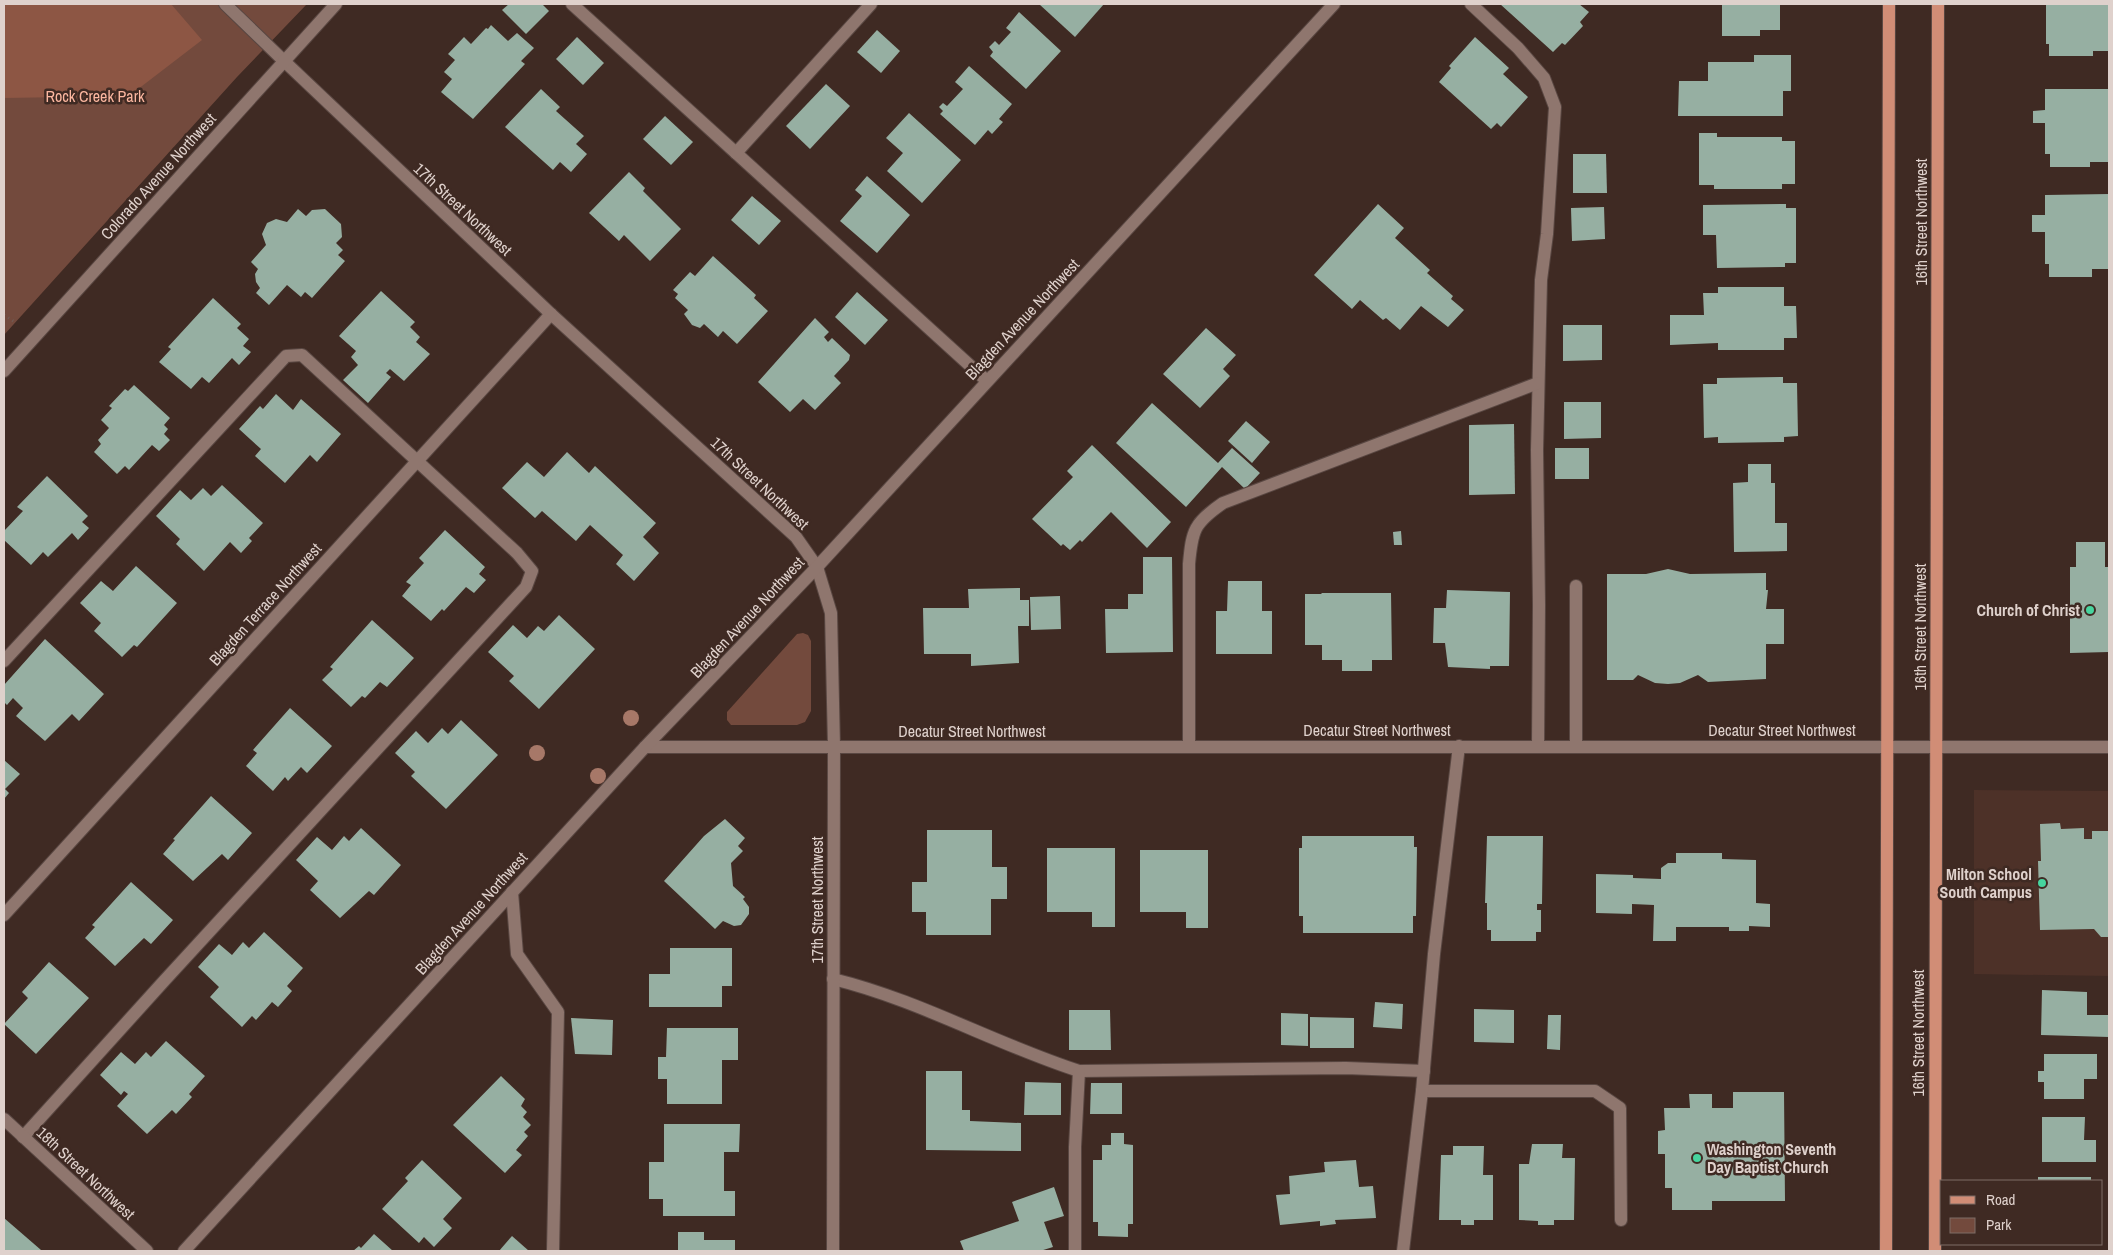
<svg xmlns="http://www.w3.org/2000/svg" width="2113" height="1255" viewBox="0 0 2113 1255" font-family="'Archivo Narrow',sans-serif">
<rect width="100%" height="100%" fill="#3f2a23"/>
<path fill="#4d3128" d="M1974,790l135,1v185l-135,-2z"/>
<g fill="#734a3d">
<path d="M4,4h303l-70,73 -233,258z"/>
<path d="M803,633l5,2 3,6v70l-6,11 -8,3h-66l-4,-5v-8l70,-78z"/>
</g>
<path fill="#8d5644" d="M4,4h167l31,36 -73,56 -125,2z"/>
<g fill="#96afa2">
<path d="M509,4h33l7,7 -23,23 -24,-24z"/>
<path d="M1039,4h65l-29,33z"/>
<path d="M1500,4h79l10,8 -9,10 3,4 -18,19 -3,-2 -9,9z"/>
<path d="M1722,4h58v26h-20v6h-38z"/>
<path d="M2046,4h63v47h-16v5h-44v-12h-3z"/>
<path d="M1019,12l42,39 -35,38 -36,-33 3,-4 -4,-5 6,-6 4,4 12,-13 -5,-4z"/>
<path d="M491,25l17,16 9,-8 17,15 -13,13 4,3 -52,55 -32,-27 11,-13 -8,-7 11,-12 -7,-6 16,-17 7,7 15,-16 2,1z"/>
<path d="M877,30l23,21 -19,22 -24,-21z"/>
<path d="M577,37l27,26 -21,22 -27,-26z"/>
<path d="M1475,37l34,31 -6,6 25,23 -27,30 -4,-4 -6,6 -52,-47 12,-14 -2,-2z"/>
<path d="M1754,55h37v36h-8v25h-105l1,-35h29v-19h46z"/>
<path d="M969,66l43,38 -13,15 4,3 -11,12 -4,-4 -13,15 -35,-31 3,-3 -4,-4 4,-4 4,3 16,-17 -8,-7z"/>
<path d="M826,84l24,22 -40,43 -24,-23z"/>
<path d="M541,89l19,18 -4,4 28,25 -8,8 11,10 -16,18 -11,-10 -7,8 -48,-43z"/>
<path d="M2045,89h64v73h-19v5h-40v-13h-5v-31h-12v-12l12,-1z"/>
<path d="M909,113l52,47 -39,43 -35,-32 16,-18 -17,-15z"/>
<path d="M665,116l28,26 -22,23 -28,-26z"/>
<path d="M1699,133h18v4h65v4h13v43h-13v5h-68v-4h-15z"/>
<path d="M1573,154h33l1,39h-34z"/>
<path d="M629,172l16,16 -2,3 38,38 -31,32 -26,-26 -5,6 -30,-28z"/>
<path d="M867,176l43,39 -33,38 -37,-32 22,-25 -7,-6z"/>
<path d="M2109,194v75h-17v8h-43v-13h-4v-32h-13v-17h13v-20z"/>
<path d="M752,196l29,25 -22,24 -28,-25z"/>
<path d="M1378,204l26,24 -9,10 35,32 -3,3 26,23 -2,3 13,11 -16,17 -27,-21 -21,24 -14,-12 -3,2 -23,-20 -8,9 -38,-34z"/>
<path d="M1786,204v4h10v55h-11v4l-68,1 -1,-33h-13v-30z"/>
<path d="M1604,207l1,32 -33,2 -1,-33z"/>
<path d="M298,209l8,7 6,-6 13,-1 16,15 1,13 -6,6 7,7 -5,5 7,6 -33,37 -7,-6 -4,5 -14,-12 -18,20 -13,-12 4,-5 -4,-6 -1,-8 3,-5 -7,-7 15,-17 -4,-11 5,-11 9,-4 11,3z"/>
<path d="M713,256l43,39 -2,3 14,13 -31,33 -14,-13 -5,6 -14,-13 -4,4 -8,-3 -8,-11 4,-4 -13,-12 3,-4 -5,-4 17,-18 5,4z"/>
<path d="M1718,287h66v19h12l1,32h-13v12h-66v-7l-48,2v-30h34l-1,-22h15z"/>
<path d="M381,291l34,31 -5,5 10,10 -4,5 14,12 -26,27 -14,-12 -4,4 5,4 -23,26 -25,-23 15,-15 -7,-8 5,-6 -17,-15z"/>
<path d="M857,292l31,28 -23,25 -30,-28z"/>
<path d="M213,298l28,26 -4,4 12,11 -6,7 8,6 -12,13 -7,-7 -23,25 -7,-6 -11,12 -32,-27 12,-13 -3,-2z"/>
<path d="M815,318l14,14 -5,5 4,5 4,-4 18,17 -1,5 -15,16 7,7 -26,27 -12,-11 -13,13 -32,-30z"/>
<path d="M1563,325h39v35l-39,1z"/>
<path d="M1206,328l30,27 -13,14 7,7 -30,32 -37,-34z"/>
<path d="M1783,377v6h14l1,53 -14,1v5l-66,1v-6l-14,1 -1,-54h14v-6z"/>
<path d="M134,385l36,33 -6,7 4,4 -4,5 6,6 -11,11 -7,-6 -23,25 -4,-4 -8,8 -23,-22 7,-8 -3,-4 11,-12 -8,-8 11,-12 -3,-2 16,-17 3,2z"/>
<path d="M276,394l17,16 8,-11 40,35 -24,28 -7,-7 -25,28 -30,-27 6,-7 -22,-20 21,-23 3,3z"/>
<path d="M1564,402h37v36l-37,1z"/>
<path d="M1152,403l66,60 14,-15 28,25 -15,16 -23,-22 -36,40 -70,-64z"/>
<path d="M1246,421l24,21 -18,21 -24,-22z"/>
<path d="M1514,424l1,70 -46,1v-70z"/>
<path d="M1092,445l79,77 -24,26 -36,-36 -29,30 -2,-2 -10,10 -7,-6 -2,2 -29,-27 41,-42 -6,-6z"/>
<rect x="1555" y="448" width="34" height="31"/>
<path d="M567,452l22,21 6,-7 61,57 -13,14 16,16 -25,28 -18,-17 7,-9 -33,-30 -14,16 -34,-30 -7,7 -33,-30 25,-26 17,15z"/>
<path d="M1748,464h23v19h4v40h12v28l-53,1 -1,-69 15,-1z"/>
<path d="M47,476l41,40 -6,6 7,6 -11,12 -6,-7 -24,24 -5,-5 -12,13 -27,-25v-9l19,-20 -6,-4z"/>
<path d="M222,485l41,38 -14,15 3,3 -11,12 -11,-11 -26,29 -28,-27 4,-5 -24,-23 24,-26 11,10 12,-12 8,8z"/>
<path d="M445,530l40,37 -6,7 7,6 -12,13 -8,-6 -22,24 -2,-2 -11,12 -29,-25 9,-11 -5,-3 18,-19 -5,-5z"/>
<path d="M1401,531l1,14h-8l-1,-13z"/>
<path d="M2076,542h29v25h4v85l-39,1v-86h6z"/>
<path d="M1143,557h29l1,95 -67,1 -1,-44h23v-15h15z"/>
<path d="M136,566l41,37 -40,44 -3,-2 -12,12 -28,-26 7,-8 -21,-20 21,-22 12,10z"/>
<path d="M1668,569l22,5 76,-1v17h2l-2,19h18v35h-18v35l-58,3 -10,-7 -18,8 -12,1 -13,-1 -17,-8 -5,5h-26v-106h39z"/>
<path d="M1228,581h34v30h10v43h-56v-43h11z"/>
<path d="M1020,588v12h9v26h-11l1,37 -48,3v-12h-47l-1,-46h46l-1,-19z"/>
<path d="M1447,590l63,2 -1,74h-19v3l-42,-2 -3,-24h-12l1,-35h12z"/>
<path d="M1321,593h70l1,67h-20v11h-30v-11h-20v-15h-17v-51h17z"/>
<path d="M1060,596l1,33 -30,1 -1,-33z"/>
<path d="M559,615l36,34 -56,60 -30,-28 5,-5 -26,-24 25,-27 14,13 11,-12 6,5z"/>
<path d="M372,620l42,38 -27,29 -7,-5 -15,16 -3,-2 -11,11 -29,-27 11,-11 -3,-2z"/>
<path d="M45,639l59,55 -25,27 -7,-7 -27,27 -29,-25 7,-8 -10,-10 -6,7 -3,-3v-17z"/>
<path d="M290,708l42,38 -25,27 -6,-6 -13,14 -3,-4 -12,14 -27,-25 11,-13 -4,-3z"/>
<path d="M461,720l37,35 -52,54 -35,-33 4,-4 -20,-19 21,-22 12,12 14,-15 6,6z"/>
<path d="M4,760l16,14 -15,15 4,4 -5,6z"/>
<path d="M211,796l41,37 -24,27 -6,-6 -29,27 -30,-27 12,-14 -2,-1z"/>
<path d="M725,819l20,19 -7,8 5,5 -12,12 2,23 12,11 -2,2 6,8v7l-8,11 -7,1 -11,-5 -8,8 -51,-48 40,-45z"/>
<path d="M2060,823l1,6 23,-1v11h8v-8h17v106h-8l-7,-8 -54,1 -2,-69h3l-1,-37z"/>
<path d="M361,828l40,37 -27,30 -5,-4 -29,27 -30,-28 8,-9 -22,-21 21,-23 15,13 12,-14 5,5z"/>
<path d="M927,830h65v37h15v32h-16v36h-65v-23h-14v-30h15z"/>
<path d="M1302,836h112v11h3l-1,69h-3v17h-110v-17h-4v-68h3z"/>
<path d="M1487,836h56l-1,68h-5v6h4v22h-5v9h-45v-11h-4v-27h-2z"/>
<path d="M1047,848h68v79h-23v-15h-45z"/>
<path d="M1140,850h68v78h-22v-16h-46z"/>
<path d="M1676,853h46v6l34,1v43l14,1v23l-21,-1v5h-20v-4h-53v14h-23l1,-36 -22,-1v10l-36,-1v-39l37,1v3l28,1v-11l7,-5h8z"/>
<path d="M131,882l42,38 -22,24 -7,-6 -29,28 -30,-28 10,-11 -3,-2z"/>
<path d="M264,932l39,36 -16,18 5,5 -14,16 -6,-5 -16,18 -4,-4 -10,11 -32,-30 9,-10 -21,-20 21,-23 13,11 11,-13 6,6z"/>
<path d="M670,948h62v38h-10v21h-73v-33h21z"/>
<path d="M49,962l40,36 -53,56 -32,-30 24,-26 -6,-6z"/>
<path d="M2042,990l45,2v23h22v22l-68,-2z"/>
<path d="M1375,1002l28,2 -1,25 -29,-2z"/>
<path d="M1474,1009l40,1v33l-40,-1z"/>
<path d="M1069,1010h41l1,40h-42z"/>
<path d="M1281,1013l27,1v32l-27,-1z"/>
<path d="M1548,1015h13l-1,35 -13,-1z"/>
<path d="M1310,1017l44,1v30h-44z"/>
<path d="M571,1018l42,2 -1,35 -37,-1z"/>
<path d="M667,1028h71v32h-16v44h-55v-25h-9v-22h8z"/>
<path d="M166,1041l39,35 -16,18 3,3 -16,17 -4,-4 -25,24 -30,-28 11,-12 -4,-3 -3,4 -21,-20 21,-23 14,12 11,-12 5,5z"/>
<path d="M2044,1054h53v25h-13v20h-40v-17h-6v-11h6z"/>
<path d="M926,1071h36v39h8v11l51,2v28l-95,-1z"/>
<path d="M501,1076l24,23 -4,7 6,6 -4,5 8,8 -7,7 4,4 -12,14 6,5 -17,18 -52,-48z"/>
<path d="M1025,1082l36,1v32h-37z"/>
<path d="M1091,1083h31v31h-32z"/>
<path d="M1733,1092h51l1,109h-73v9h-40v-22h-7v-34h-7v-23l7,-1 -1,-22h26l-1,-14h23v14h21z"/>
<path d="M2042,1117h43l-1,23h12v22h-54z"/>
<path d="M664,1124h76l-1,28h-15v39h11v25h-72v-17h-14v-37h15z"/>
<path d="M1111,1133h13v11l9,1v79h-5v13l-30,-1v-14h-5v-62h9v-15h9z"/>
<path d="M1532,1144h31l-1,14h13l-1,62h-20v5h-16v-4l-19,-1v-56h10z"/>
<path d="M1453,1146h31l-1,29h10v45h-19v5h-13v-5h-22l2,-65h12z"/>
<path d="M422,1160l40,38 -19,21 9,9 -18,19 -10,-10 -5,6 -37,-34 26,-28 -3,-3z"/>
<path d="M1356,1160l3,27 14,-1 3,32 -41,2 1,4 -16,2v-5l-40,4 -4,-30 14,-1 -1,-18 36,-4 -1,-10z"/>
<rect x="2038" y="1177" width="53" height="4"/>
<path d="M1054,1187l10,29 -20,6 9,25 -13,4h-76l-4,-10 59,-20 -7,-19z"/>
<path d="M4,1218l37,32 -1,1h-36z"/>
<path d="M678,1232h26v8h31v11h-57z"/>
<path d="M374,1234l19,17h-40l6,-5 2,2z"/>
<path d="M512,1236l17,15h-30z"/>
</g>
<g fill="none" stroke-linecap="round" stroke-linejoin="round">
<defs>
<g id="lane">
<path d="M225,4l59,57"/>
<path d="M572,4l415,377"/>
<path d="M1471,4l47,44 26,30 11,29 -8,127 -6,46 -4,170 2,155 -1,141"/>
<path d="M736,153l135,-149"/>
<path d="M4,661l282,-305 16,-1 215,198 15,18 -6,16 -362,394 -141,156"/>
<path d="M1576,746v-160"/>
<path d="M1189,747v-183c3,-34 5,-41 34,-61l315,-120"/>
<path d="M512,892l5,62 41,58 -5,239"/>
<path d="M833,979c86,21 162,65 246,92l267,-3 78,3"/>
<path d="M1422,1091h173l25,17 1,112"/>
<path d="M1075,1251v-104l4,-76"/>
<path d="M1403,1251l19,-160 12,-137 25,-208"/>
</g>
<g id="street">
<path d="M284,61l267,253 245,223 21,30 14,46 3,134 -1,504"/>
<path d="M4,371l332,-367"/>
<path d="M645,747h1464"/>
<path d="M4,915l547,-601"/>
<path d="M4,1119l143,132"/>
</g>
<path id="secondary" d="M184,1251l461,-504 172,-180 517,-563"/>
<g id="primary">
<path d="M1886,1251l3,-1247"/>
<path d="M1935,1251l3,-1247"/>
</g>
</defs>
<use href="#lane" stroke="#594742" stroke-width="14"/>
<use href="#street" stroke="#594742" stroke-width="14"/>
<use href="#secondary" stroke="#594742" stroke-width="14"/>
<use href="#primary" stroke="#594742" stroke-width="14"/>
<path stroke="#705d57" stroke-width="3" stroke-dasharray="1 4" stroke-linecap="butt" d="M4,315l12,8"/>
<use href="#lane" stroke="#8f766e" stroke-width="12"/>
<use href="#street" stroke="#8f766e" stroke-width="12"/>
<use href="#secondary" stroke="#8f766e" stroke-width="12"/>
<use href="#primary" stroke="#d18d76" stroke-width="12"/>
</g>
<g fill="#a77868">
<circle cx="631" cy="718" r="8"/>
<circle cx="537" cy="753" r="8"/>
<circle cx="598" cy="776" r="8"/>
</g>
<g fill="#47d49e" stroke="#3f2a23" stroke-width="2">
<circle cx="2090" cy="610" r="5"/>
<circle cx="2042" cy="883" r="5"/>
<circle cx="1697" cy="1158" r="5"/>
</g>
<g text-anchor="middle" stroke-width="5" stroke-linejoin="round" paint-order="stroke">
<g font-size="16" fill="#fcb7a0" stroke="#3f2a23">
<text x="95" y="102">Rock Creek Park</text>
</g>
<g font-size="16" fill="#dfd1cc" stroke="#3f2a23">
<text transform="translate(158 176) rotate(-48)" y="6">Colorado Avenue Northwest</text>
<text transform="translate(463 209) rotate(43)" y="6">17th Street Northwest</text>
<text transform="translate(1921 222) rotate(-90)" y="6">16th Street Northwest</text>
<text transform="translate(1022 319) rotate(-47)" y="6">Blagden Avenue Northwest</text>
<text transform="translate(760 483) rotate(43)" y="6">17th Street Northwest</text>
<text transform="translate(265 604) rotate(-48)" y="6">Blagden Terrace Northwest</text>
<text transform="translate(747 617) rotate(-47)" y="6">Blagden Avenue Northwest</text>
<text transform="translate(1920 627) rotate(-90)" y="6">16th Street Northwest</text>
<text x="1377" y="736">Decatur Street Northwest</text>
<text x="1782" y="736">Decatur Street Northwest</text>
<text x="972" y="737">Decatur Street Northwest</text>
<text transform="translate(817 900) rotate(-90)" y="6">17th Street Northwest</text>
<text transform="translate(471 913) rotate(-48)" y="6">Blagden Avenue Northwest</text>
<text transform="translate(1918 1033) rotate(-90)" y="6">16th Street Northwest</text>
<text transform="translate(86 1173) rotate(43)" y="6">18th Street Northwest</text>
</g>
<g font-size="16" font-weight="bold" fill="#dfd1cc" stroke="#3f2a23" text-anchor="end">
<text x="2080" y="616">Church of Christ</text>
<text x="2032" y="880">Milton School<tspan x="2032" dy="18">South Campus</tspan></text>
<text x="1707" y="1155" text-anchor="start">Washington Seventh<tspan x="1707" dy="18">Day Baptist Church</tspan></text>
</g>
</g>
<rect width="2113" height="1255" fill="none" stroke="#dfd1cc" stroke-width="10"/>
<rect x="1940" y="1180" width="162" height="65" fill="#3f2a23" stroke="#7f6d67"/>
<rect x="1950" y="1196" width="25" height="8" fill="#d18d76" stroke="#7f6d67"/>
<text x="1986" y="1205" font-size="15" fill="#dfd1cc">Road</text>
<rect x="1950" y="1218" width="25" height="15" fill="#734a3d" stroke="#7f6d67"/>
<text x="1986" y="1230" font-size="15" fill="#dfd1cc">Park</text>
</svg>
